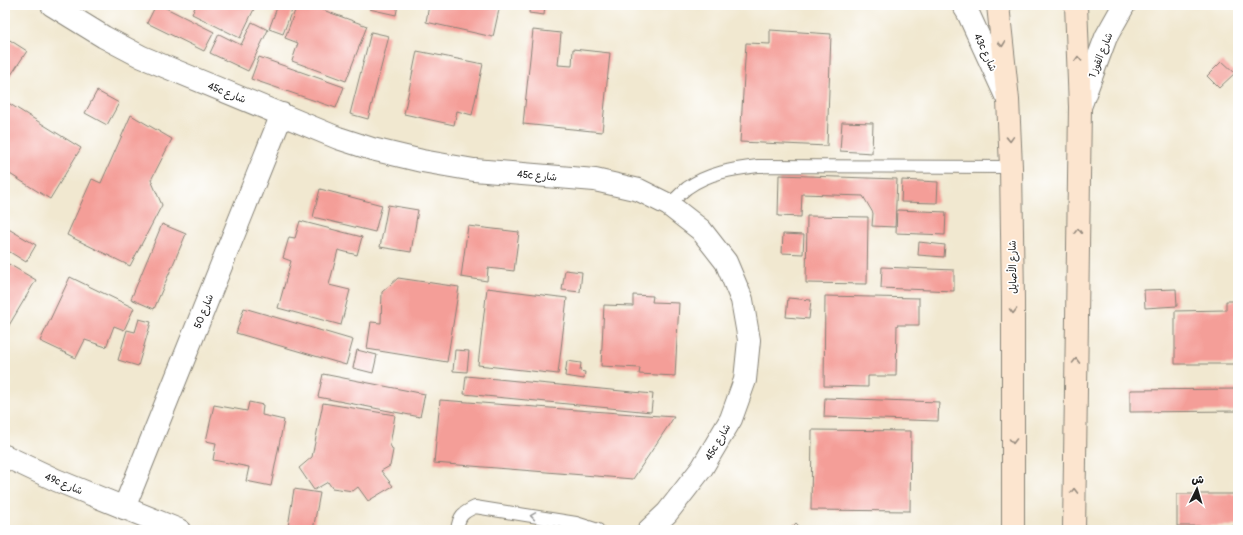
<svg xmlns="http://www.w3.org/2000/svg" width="1243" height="535" viewBox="0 0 1243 535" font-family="Pangolin,'Playpen Sans Arabic',sans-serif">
<rect width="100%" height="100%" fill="#fff"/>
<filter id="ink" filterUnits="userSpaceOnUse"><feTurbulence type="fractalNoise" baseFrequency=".025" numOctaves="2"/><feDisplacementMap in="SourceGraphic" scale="8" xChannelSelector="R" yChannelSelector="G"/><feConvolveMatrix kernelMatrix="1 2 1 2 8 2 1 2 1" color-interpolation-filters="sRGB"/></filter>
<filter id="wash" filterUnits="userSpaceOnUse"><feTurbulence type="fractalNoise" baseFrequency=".012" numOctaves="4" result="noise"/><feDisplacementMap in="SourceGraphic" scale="16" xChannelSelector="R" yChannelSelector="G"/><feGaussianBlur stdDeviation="0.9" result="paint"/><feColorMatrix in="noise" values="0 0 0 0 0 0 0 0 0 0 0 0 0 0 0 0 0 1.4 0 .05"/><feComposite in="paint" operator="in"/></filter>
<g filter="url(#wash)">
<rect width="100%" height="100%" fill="#f1e8d0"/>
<g id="blocks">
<g fill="#f49e98">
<path d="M156,5h4l54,27 -10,19 -57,-28z"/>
<path d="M196,5h60l-16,33 -48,-24z"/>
<path d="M278,5h16l-11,29 -14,-5z"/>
<path d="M297,5h12l58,21 -21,55 -54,-20 6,-18 -13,-5z"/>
<path d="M370,5h28l-2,10 -27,-6z"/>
<path d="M429,5h71l-7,32 -67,-15z"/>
<path d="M530,5h15l-1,10 -15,-2z"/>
<path d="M252,22l16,8 -20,41 -38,-18 9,-19 22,11z"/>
<path d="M533,30l28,3 -3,32 14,1 1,-17 37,4 -8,79 -79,-8z"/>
<path d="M770,30l61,4 -4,112 -87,-4 6,-99 24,1z"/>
<path d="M371,32l18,4 -21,83 -18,-5z"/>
<path d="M5,37l22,14 -22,33z"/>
<path d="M417,51l66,13 -11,51 -15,-4 -3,14 -50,-11z"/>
<path d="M259,57l85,30 -8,21 -85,-29z"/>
<path d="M1222,61l13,12 -16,15 -12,-12z"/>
<path d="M97,91l22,12 -12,22 -22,-12z"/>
<path d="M5,101l76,47 -31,51 -45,-28z"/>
<path d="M131,115l41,24 -21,41 11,25 -32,61 -63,-31 25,-56 9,4z"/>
<path d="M842,122l31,1 -1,30 -32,-2z"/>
<path d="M779,175l118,4 -2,48 -23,-1 1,-13 -10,-17 -61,-2 -1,23 -23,-1z"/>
<path d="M902,180l36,2 -1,21 -36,-1z"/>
<path d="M320,189l62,16 -7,27 -62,-15z"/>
<path d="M388,205l30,5 -7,42 -31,-5z"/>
<path d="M897,210l49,2 -1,23 -49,-2z"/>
<path d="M807,216l61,1 -1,67 -61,-1z"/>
<path d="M300,221l62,16 -5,18 -19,-5 -9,35 21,5 -9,35 -63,-17 13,-47 -8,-3 6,-21 6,1z"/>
<path d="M162,224l24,10 -32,75 -23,-10z"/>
<path d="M468,226l51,6 -5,39 -26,-3 -1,13 -26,-4z"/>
<path d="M5,227l31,18 -10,17 -21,-13z"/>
<path d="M783,234l21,1 -1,19 -21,-1z"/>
<path d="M919,242l26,3 -1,12 -26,-2z"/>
<path d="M5,262l31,18 -31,52z"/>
<path d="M882,267l72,3v21l-73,-3z"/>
<path d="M565,270l17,2 -2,20 -18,-2z"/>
<path d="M70,277l64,31 -10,22 -10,-4 -8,21 -21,-7 -9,18 -36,-17z"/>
<path d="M398,278l61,9 -12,75 -80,-13 4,-27 10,1 1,-31z"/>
<path d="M487,288l80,10 -9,76 -80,-9z"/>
<path d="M1176,289l1,17 -32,2 -1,-18z"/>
<path d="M633,295l20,1 -1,6 27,1 -4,73 -36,-2 1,-6 -39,-2 3,-61 29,1z"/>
<path d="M825,296l94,2v27h-22l-1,51h-28v11l-44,-1z"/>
<path d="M788,298l23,2 -2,19 -23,-2z"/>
<path d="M1226,301h12v63h-63v-53l51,-1z"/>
<path d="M244,308l109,32 -7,25 -110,-32z"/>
<path d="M139,319l12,3 -13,44 -20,-6 9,-30 8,2z"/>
<path d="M357,350l20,5 -4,18 -20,-5z"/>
<path d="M455,350l14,1 -2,21 -14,-1z"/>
<path d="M567,361l14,2 -1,8 5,1 -1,7 -19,-3z"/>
<path d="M323,374l102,20 -5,23 -102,-20z"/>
<path d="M466,376l187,18 -2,18 -187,-18z"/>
<path d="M1238,389v22l-108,1v-22z"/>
<path d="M825,398l114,4 -1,19 -114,-4z"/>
<path d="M440,400l234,17 -41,62 -199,-16z"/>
<path d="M249,402l14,3 -1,10 22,5 -13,66 -25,-5 3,-14 -36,-7 3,-17 -10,-2 8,-36 33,6z"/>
<path d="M323,403l72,12 -5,30 3,5 -3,16 -9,5 12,15 -25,15 -10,-14 -5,4 -21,-3 -4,-6 -14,8 -15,-22 13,-11z"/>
<path d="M812,430l99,1 -1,80 -99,-1z"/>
<path d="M294,489l26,4 -7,37 -25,-3z"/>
<rect x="1177" y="494" width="61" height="32"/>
<path d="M796,523l7,7h-14z"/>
</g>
</g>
</g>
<g filter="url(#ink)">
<use href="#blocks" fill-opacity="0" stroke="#868276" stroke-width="1"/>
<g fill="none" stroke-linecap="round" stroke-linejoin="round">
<defs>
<g id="lane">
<path d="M669,205c6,-6 12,-12 18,-17 21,-15 46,-19 71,-22l253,1"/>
<path d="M457,530c2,-14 5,-17 18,-23l101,16 22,7"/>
</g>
<g id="street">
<path d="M52,5l52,32 38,20 196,81 34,11 50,12 52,9 121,10 44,10 30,15 32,25 25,32 16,38 7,40 -4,40 -14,39 -29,49 -35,45 -18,17"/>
<path d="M963,5l5,8 38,83"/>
<path d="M1080,107l26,-70 18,-32"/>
<path d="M5,456l51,24 123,50"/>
<path d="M124,508l158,-394"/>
</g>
<g id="secondary">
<path d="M998,5l10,95 3,67 2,132v231"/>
<path d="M1074,530l6,-423 -4,-102"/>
</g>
</defs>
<use href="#lane" stroke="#868276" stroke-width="14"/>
<use href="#street" stroke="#868276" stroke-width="24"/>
<use href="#secondary" stroke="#868276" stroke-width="24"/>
<use href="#lane" stroke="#fff" stroke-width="12"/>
<use href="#street" stroke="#fff" stroke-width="22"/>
<use href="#secondary" stroke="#fce5cf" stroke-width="22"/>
</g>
<defs><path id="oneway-chevron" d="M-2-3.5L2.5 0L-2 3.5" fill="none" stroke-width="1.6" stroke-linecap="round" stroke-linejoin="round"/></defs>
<g stroke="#978b7e">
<use href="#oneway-chevron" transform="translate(1002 44) rotate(84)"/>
<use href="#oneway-chevron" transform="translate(1078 59) rotate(-92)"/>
<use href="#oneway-chevron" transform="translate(1010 139) rotate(88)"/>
<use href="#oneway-chevron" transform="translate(1078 231) rotate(-89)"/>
<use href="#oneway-chevron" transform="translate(1013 311) rotate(90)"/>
<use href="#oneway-chevron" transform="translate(1076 361) rotate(-89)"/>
<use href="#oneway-chevron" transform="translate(1013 441) rotate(90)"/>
<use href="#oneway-chevron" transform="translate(1074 491) rotate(-89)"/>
</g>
<use stroke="#999" href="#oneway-chevron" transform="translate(533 516) rotate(-171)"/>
</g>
<g text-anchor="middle" stroke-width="3.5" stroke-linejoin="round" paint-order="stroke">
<g font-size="10" fill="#1c1c1c" stroke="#fff">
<text transform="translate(986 52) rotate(65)" y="4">43c شارع</text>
<text transform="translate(1100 55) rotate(-68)" y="4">شارع القوز 1</text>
<text transform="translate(227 92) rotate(22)" y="4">45c شارع</text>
<text transform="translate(537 175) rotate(5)" y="4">45c شارع</text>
<text transform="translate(1012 267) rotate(-91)" y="4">شارع الأصايل</text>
<text transform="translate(203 311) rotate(-68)" y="4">شارع 50</text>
<text transform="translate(717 442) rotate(-60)" y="4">45c شارع</text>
<text transform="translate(64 483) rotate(23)" y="4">49c شارع</text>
</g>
</g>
<rect width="1243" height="535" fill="none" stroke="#fff" stroke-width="20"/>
<g transform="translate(1197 489) rotate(5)" stroke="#ffffff" stroke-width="3" paint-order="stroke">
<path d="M0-3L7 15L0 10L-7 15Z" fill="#1c1c1c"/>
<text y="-6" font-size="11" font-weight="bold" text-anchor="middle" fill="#1c1c1c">ش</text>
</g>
</svg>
